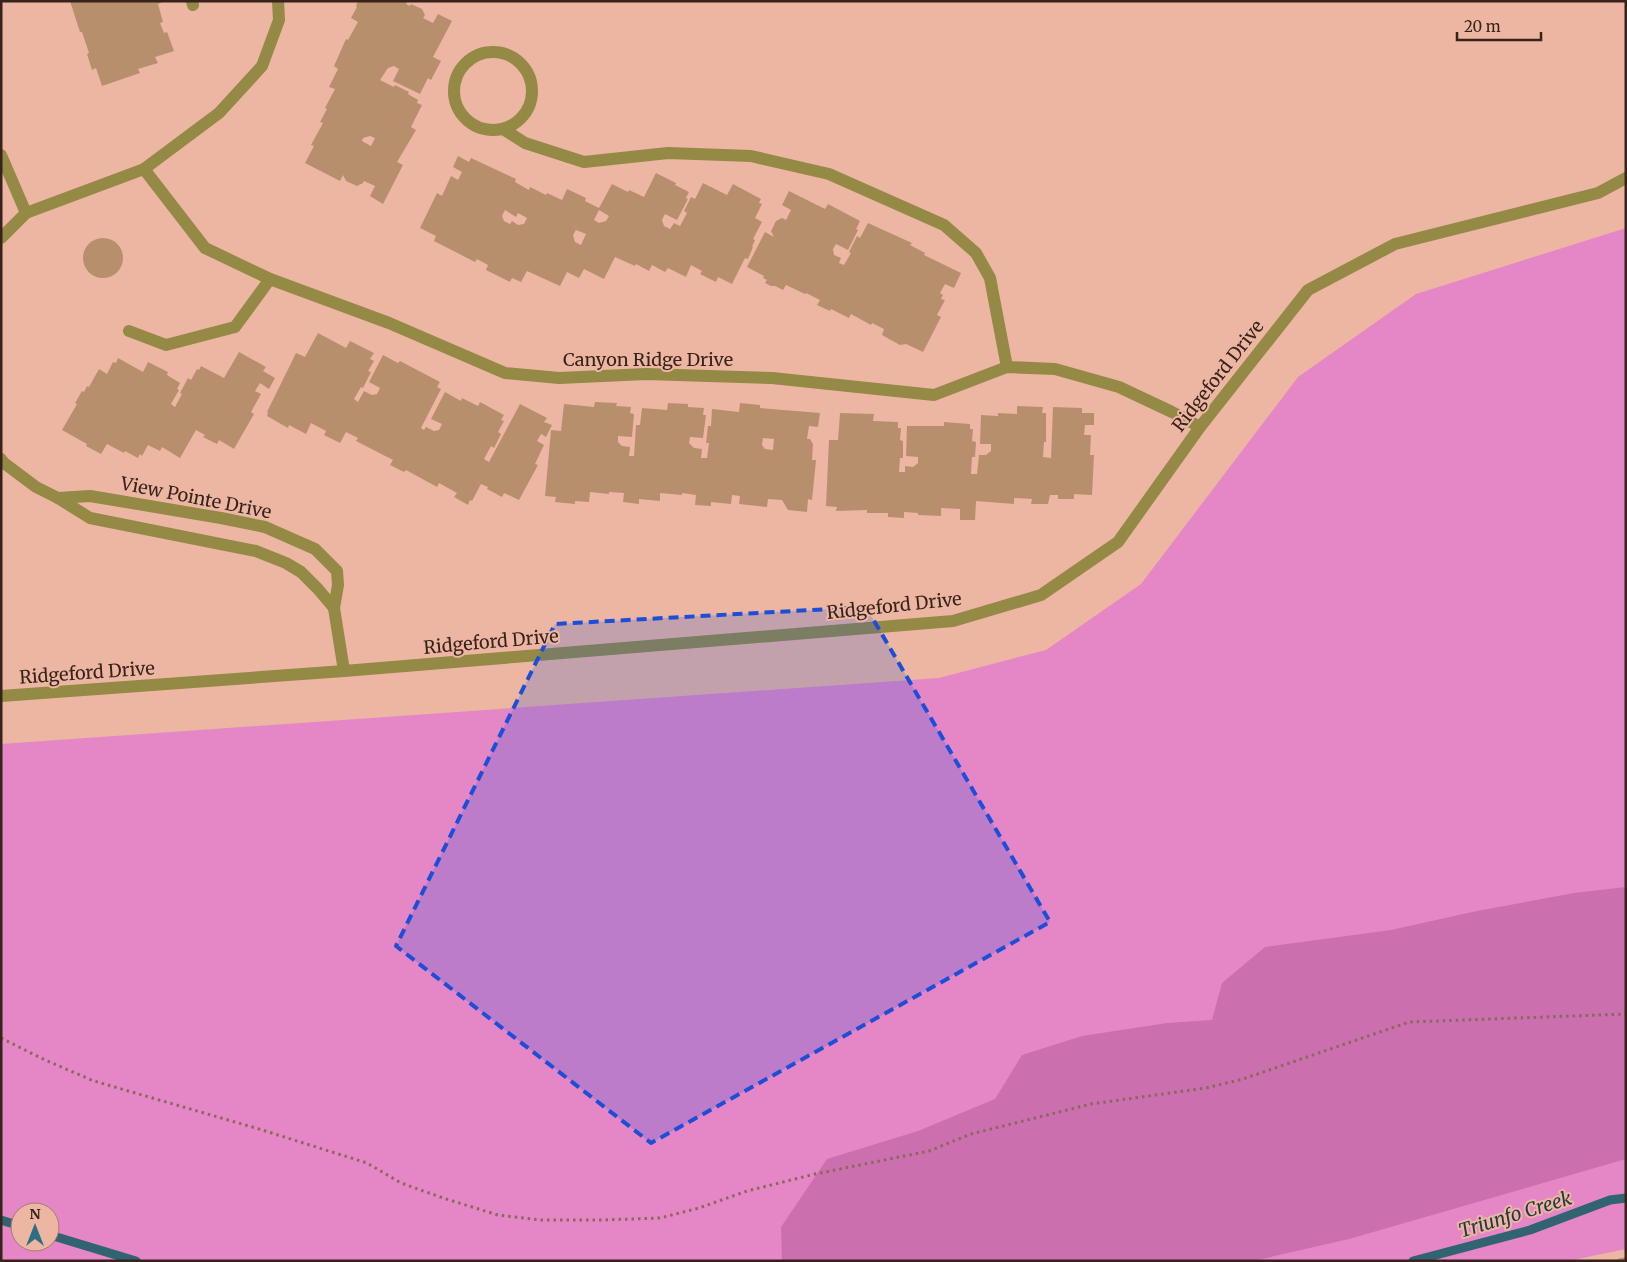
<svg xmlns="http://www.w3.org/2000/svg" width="1627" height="1262" viewBox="0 0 1627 1262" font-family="Merriweather,serif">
<rect width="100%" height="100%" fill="#ecb6a3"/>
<path fill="#e587c6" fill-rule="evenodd" d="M1626,228v1021l-58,12h-1567v-517l938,-66 107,-28 95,-66 157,-207 118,-83zM20,1212h30v30h-30z"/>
<path fill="#cc6fae" d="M1626,887v272l-277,80 -96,22h-471l-1,-34 46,-68 91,-28 77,-32 27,-44 60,-19 85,-13 45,-3 10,-37 43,-36 126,-17 86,-19 97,-18z"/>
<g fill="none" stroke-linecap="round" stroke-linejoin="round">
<g stroke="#316370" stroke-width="9">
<path d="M1,1220l19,6"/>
<path d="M50,1235l86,26"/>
<path d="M1413,1261l117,-31 80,-30 16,-2"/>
</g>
</g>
<g fill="#b88f6d" fill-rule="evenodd">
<path d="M70,1h95l-7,3 5,18 -3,1 4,10 3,-1 7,19 -19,6 3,6 -20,6 2,4 -38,13 -6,-18 -4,2 -5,-16 2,-1 -7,-21h-2z"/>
<path d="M358,1h50l-2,3 4,2 1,-2 11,5 3,6 -2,3 10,5 5,-9 14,7 -19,36 8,4 -10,19 -3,-2 -8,16 -27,-13 6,-12 -5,-3 -6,2 -8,12 14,7 1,-2 14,7 -1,2 10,6 -1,3 5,2 -11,22 5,3 -19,32 6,3 -20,39 -13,-8 5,-10 -11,-5 -1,2 -6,3 -11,-5 -3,-6 -3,6 -35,-18 9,-17 -3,-1 12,-22 -3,-1 7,-13 -2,-1 10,-19 -6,-2 9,-18 -4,-3 12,-27 2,1 10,-18 -7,-4 6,-11 -1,-1zM370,136l5,2 -4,8 -9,-5 1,-3z"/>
<path d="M458,156l11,6 2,-4 45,21 -1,3 14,8 1,-3 16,8 1,-2 15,7 5,-11 19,9 -1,3 14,7 13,-24 16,8 1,-2 15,7 12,-24 20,10 -1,2 14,7 -3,6 2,1 -11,21 -12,-6 -3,6 2,6 6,3 4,-6 6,3 7,-13 -3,-2 7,-14 4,2 8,-16 24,12 6,-11 28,15 -2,4 3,1 -7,14 7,4 -9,17 2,1 -3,7h1l-5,12 -3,-1 -13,26 -14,-7 -2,5 -16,-8 2,-3 -11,-6 -5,12 -18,-9 -3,4 -13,-7 -3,6 -13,-7 -1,2 -20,-9 -11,22 -20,-10 -5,9 -12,-6 -7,14 -33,-15 -6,11 -9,-4 -2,4 -24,-12 2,-5 -11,-6 -2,3 -41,-21 2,-5 -16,-8 17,-35 5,3 9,-20 7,4 4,-8 -9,-5zM505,210l11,7 2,-4 9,5 -3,6 -6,1 -6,-4 -2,3 -6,-3 -2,-5zM599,210l10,6 -3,5 -7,2 -5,-3zM576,230l10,4 -5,11 -6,-3 -2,-7z"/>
<path d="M789,191l36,18 3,-5 32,17 -4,8 2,1 -10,20 -12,-6 -3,5 1,6 7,3 -2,5 5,2 7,-12 -2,-1 8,-16 3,2 8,-15 44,20 -2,2 15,8 -1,2 37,18 -7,15 -9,-4 -5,9 3,2 -2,4 4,1 -8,15 4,2 -18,35 -17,-8 -6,1 -18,-10 2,-6 -12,-6 -1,2 -20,-11 -2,4 -18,-9 -1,2 -13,-6 3,-5 -14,-7 -1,1 -19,-9 -3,5 -8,-4h-4l-6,-3 2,-3 -4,-2 1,-2 -17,-9 18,-35 9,5 -3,-6 5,-10 6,-3 4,2 5,-10 -9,-5z"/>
<circle cx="103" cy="258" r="20"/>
<path d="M318,333l28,15 4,-7 24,12 -4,6 4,2 -6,10 3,1 -8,16 -2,-1 -7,12 4,3 6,-11 8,4 5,-1 3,-6 -11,-6 14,-27 15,8 2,-2 40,21 -3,5 4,2 -20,39 3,2 2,-3 8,4 5,-1 3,-6 -11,-5 14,-27 16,9 1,-3 16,8 2,-4 24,13 -3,5 3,1 -6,11 3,2 -7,14 -3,-2 -7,13 5,3 31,-58 27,14 -3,4 8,3 -6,12 -5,-3 -4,7 7,4 -9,19 3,1 -19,35 -15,-7 -2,4 -15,-8 1,-2 -7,-3 -9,17 -2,-1 -2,5 -14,-8 3,-4 -18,-10 -2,4 -31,-17 -2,2 -14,-7 3,-5 -37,-19 2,-3 -12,-6 -6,11 -16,-8 2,-4 -15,-8 -5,11 -17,-9 -1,3 -21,-12 1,-3 -1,-1 29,-59 9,4z"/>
<path d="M239,352l27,15 -3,4 12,7 -6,11 -9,-6 -5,8 6,3 -10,18 3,2 -20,35 -15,-9 -2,4 -14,-7 2,-2 -9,-5 -16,28 -18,-11 -2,4 -12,-6 -6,11 -2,-2 -2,4 -13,-7 -1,2 -17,-9 -6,10 -15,-8 1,-2 -25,-14 15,-26 -2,-1 7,-12 2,1 3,-6 2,1 10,-18 8,5 6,-12 3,1 2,-5 25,14 5,-10 20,10 -1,3 13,8 -3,6 2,1 -8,14 4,3 7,-13 -2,-1 8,-15 3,2 6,-11 2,1 2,-4 23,12z"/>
<path d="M595,402l22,1 -1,3 15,1 -1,6 4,1 -2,23 -14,-1v6l4,4 8,1 -1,9h5l2,-31h4l2,-17 25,2 1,-7 20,1v3l16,1 -1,7h3l-3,23 -13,-1 -1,6 5,5 8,1 -1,9h6l2,-15h-3l2,-17h3l1,-17 27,3 1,-9 20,2v3l60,5 -2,14 -9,-1 -2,13h3l3,5 -1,16h4l-4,40 -4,-1 -1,13 -19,-2 -6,-10 -14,-1 -1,8 -28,-3 1,-8 -8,-1 -1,9 -20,-2v4l-16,-1 1,-10 -14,-2v2l-22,-2v8l-21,-2v5l-16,-2 1,-9 -15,-1v2l-19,-2 -1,10 -14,-1v3l-20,-2 1,-5 -11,-1 6,-66 10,1 3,-27 30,3zM763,438l11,1 -1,11 -8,-1 -3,-4z"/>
<path d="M1017,406l26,1 -1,6h4v29h-2l-1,15 8,1 2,-51 29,1v5h12v12h-9l-1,10h7l-1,20h4l-2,40 -18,-1v5h-16v-4h-8l-2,9h-17l1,-5 -18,-1v6l-38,-3 -1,19h-15v-11l-19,-1v8l-23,-1v-2l-14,-1v6l-16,-1v-4h-21v-3l-31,1 1,-4 -11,-1 3,-66h9l2,-27 34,1 -1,7 25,1v6h3l-1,12 3,1v17h-3l-1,14h6v-6l8,1 5,-4v-6l-12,-1 1,-30h37v-4l26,2v5h3l-1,12 4,1 -1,15h-3l-1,17h6l2,-19h7l5,-4v-7h-11l1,-29 17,1v-3l19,1z"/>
<path d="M1626,1257v4h-8l-1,-2z"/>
</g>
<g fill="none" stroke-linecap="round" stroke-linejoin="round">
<path stroke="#8c685b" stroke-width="3" stroke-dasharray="2.5 4" stroke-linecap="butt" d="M1,1038l44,22 49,21 165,48 108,34 34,20 42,15 55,17 43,5h62l57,-2 39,-10 48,-17 68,-17 114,-23 42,-17 120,-30 115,-16 37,-9 166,-57 217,-8"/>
<g stroke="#948945" stroke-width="12">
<path d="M192,1l1,4"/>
<circle cx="493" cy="91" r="39"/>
<path d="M503,129l22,14 59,19 84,-9 83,3 78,18 115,51 32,28 14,25 17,89"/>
<path d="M1,155l25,58"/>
<path d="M144,169l61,79 65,31 119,44 116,50 54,5 87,-4 126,4 162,17 73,-28 48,2 64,18 53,25 28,15"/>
<path d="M1,238l25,-25 118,-44 75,-56 43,-47 17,-46 -1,-19"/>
<path d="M129,331l37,14 69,-18 35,-48"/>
<path d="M1,459l3,4 32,24 22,11 32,20 166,33 30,12 15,9 17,17 16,19"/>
<path d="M58,498l32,-2 131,22 44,9 50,22 22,22 1,14 -4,23 10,63"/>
<path d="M1,696l343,-25 609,-50 88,-26 77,-53 82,-115 108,-137 87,-46 203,-51 28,-15"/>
</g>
</g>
<path fill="#1d4ed8" fill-opacity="0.2" stroke="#1d4ed8" stroke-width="4" stroke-dasharray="10 6" stroke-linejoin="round" d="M866,607l184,315 -399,221 -255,-197 159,-322z"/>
<g text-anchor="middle" stroke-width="4" stroke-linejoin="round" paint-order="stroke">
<g font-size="18" fill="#37231b" stroke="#ecb6a3">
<text x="648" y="366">Canyon Ridge Drive</text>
<text transform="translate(1218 376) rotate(-52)" y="6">Ridgeford Drive</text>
<text transform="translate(196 498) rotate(11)" y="6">View Pointe Drive</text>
<text transform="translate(894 606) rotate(-6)" y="6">Ridgeford Drive</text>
<text transform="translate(491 642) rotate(-5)" y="6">Ridgeford Drive</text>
<text transform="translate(87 673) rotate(-4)" y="6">Ridgeford Drive</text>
</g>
<g font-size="19" font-style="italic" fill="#213941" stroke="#ecb6a3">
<text transform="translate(1515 1214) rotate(-17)" y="7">Triunfo Creek</text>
</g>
</g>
<rect width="1627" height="1262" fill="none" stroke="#37231b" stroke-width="5"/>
<g transform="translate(35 1227)"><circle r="24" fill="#ecb6a3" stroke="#a47b6d"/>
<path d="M0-4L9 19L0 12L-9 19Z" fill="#2d6e82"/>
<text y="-8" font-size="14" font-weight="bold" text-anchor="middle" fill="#37231b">N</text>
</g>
<path d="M1457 32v8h84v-8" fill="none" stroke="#37231b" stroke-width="2.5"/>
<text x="1464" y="32" font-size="15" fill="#37231b" stroke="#ecb6a3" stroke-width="4" paint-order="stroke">20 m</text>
</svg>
